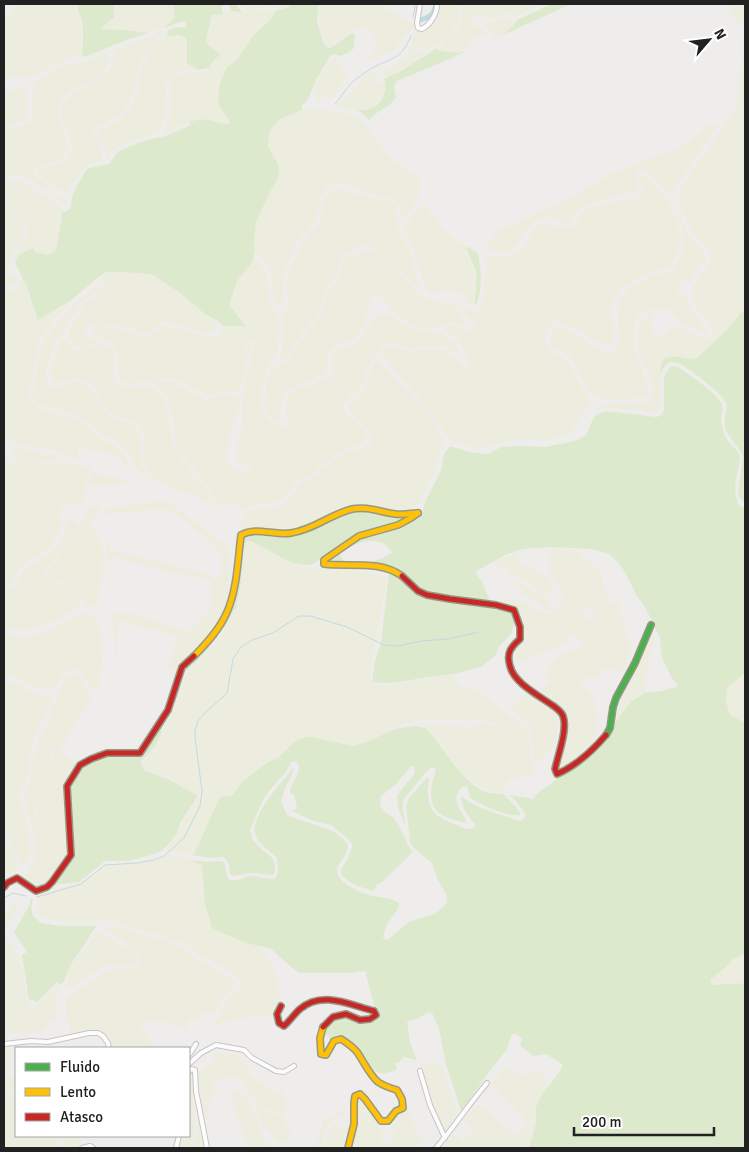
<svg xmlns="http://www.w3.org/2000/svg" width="749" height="1152" viewBox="0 0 749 1152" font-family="Signika,sans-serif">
<rect width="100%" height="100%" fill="#efedeb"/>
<g fill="#ededdf" fill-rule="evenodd">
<path d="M19,4h59l-1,6 5,10 1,18 -1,17 -16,5 -36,18 -17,-1 -9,2v-57l6,-6z"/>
<path d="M114,4h59l2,14 -6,6 -9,5 -15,3 -46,-3 15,-12z"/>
<path d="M244,4h48l-4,4 -8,1 -13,-2 -22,3z"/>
<path d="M319,4h35l1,1h18l11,3 30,15v4l-6,7 -5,3 -6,10 -6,6 -24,8 9,-13 -2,-14 -2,-3 -7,-4h-5l-10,4 -19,15h-3l-2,-3 -7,-21z"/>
<path d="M440,4h20l-1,12 -3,10 -5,6 -15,13 -8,3 -19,2 5,-16 10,-2 8,-8 7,-13z"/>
<path d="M463,4h60l2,2 14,-1 -22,11h-4l-5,-2 -19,4 -13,-2 -3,2v7l8,3 5,7 -14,4 -7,13 -7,1 -12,-1 -8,-2 -1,-2 23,-20 3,-19z"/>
<path d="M729,4h16v23l-8,-3 -5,-10z"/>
<path d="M261,9l16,1 -6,9 -18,17 -16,24 -10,7 -7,16 -1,22 10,15 1,4h-8l-13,-4h-11l-9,2 -28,13 4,-7 5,-12 1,-13 -1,-17 2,-6 7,-6 9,-2h19l4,-8 9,-10 -14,-11 1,-8 5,-20 14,-1 5,-3 11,1z"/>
<path d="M508,18l5,3 4,-1 -4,6 -10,9 -13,5 2,-3 -1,-5 -12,-11 12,1 11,-3z"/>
<path d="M163,31l2,2 -2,2 -6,3 -18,28 -6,28 -6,13 -11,11 -20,10 -2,3v3l7,13 2,11 -2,3 -11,2 -6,4 -8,11 -9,17 -28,-20 -3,-4 7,-3 18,-4 7,-6 4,-9 -1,-10 -8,-20 -2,-8 2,-7 11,-11 21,-9 6,-5 6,-6 5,-10v-5l4,-8z"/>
<path d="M743,33h2v279l-4,2 -13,15 -30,28 -5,3 -23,-4 -10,18 1,32 -3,6 -4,1 -15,-3h-14l-15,-3 -14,4 2,-3 14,-5h34l6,-6 1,-9 -6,-17 -7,-16 -2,-10 1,-20 3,-7 6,-5h8l-5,8v7l5,7 7,1 13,-11 27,13h11l-1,-8 -17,-22 -4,-15v-6l18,-26 1,-6 -15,-19 -13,-23 -5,-20 15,-24 18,-24 21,-32 4,-5 3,-12 -1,-10 4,-28z"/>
<path d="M169,35h11l7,3v25l9,6 -16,1 -13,11 -1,13 1,6v7l-3,13 -4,9 -8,6 -35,12 -10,12h-1v-9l-8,-15v-3l2,-3 18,-7 12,-12 4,-6 3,-9 5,-27 4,-8 10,-17z"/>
<path d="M414,52h15l-31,21 -9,3 -3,9 -2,12 -12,11 -17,2 -13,-2 -4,-4 19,-17 3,-7 10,-7 8,-2 -4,11 3,2 4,-1 3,-4 -3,-4 2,-3 9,-5 18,-14z"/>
<path d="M104,53l4,2 1,5 -2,6 -6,9 -5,5 -28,12 -10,12v8l9,29 1,9 -6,8 -8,4 -20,6 -1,5 34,29v4l-2,1 -12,-12 -22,-16 -7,-2 -20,-1v-44l18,-6 8,-4 2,-7v-22l3,-11 14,-9 12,-7 20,-3z"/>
<path d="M335,59l14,16 -19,25 -5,-2 2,-2 -3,-2 -6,9 -4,-4 3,-6 -3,-4 13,-27 2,2z"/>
<path d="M28,85l-1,20 1,11 -2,4 -22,8v-35z"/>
<path d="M309,109l15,1 31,5 13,13 8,13 13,15 15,12 14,9 3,7 -4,15 -14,21 -2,-1 -2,-12 -2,-4 -7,-6 -24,-4 -18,-9h-15l-6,3 -6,9 -6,26 -19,21 -4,12 -6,10 -3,13v15l1,7 -1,4 -5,2 -5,-10 -2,-24 -8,-13 -8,-8 -1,-10 2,-18 11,-25 7,-13 4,-21 -10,-17 2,-17 10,-11 22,-9z"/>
<path d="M719,123l-9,15 -31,44 -4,6v6h-3l-12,-9 -6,-7 -8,-7 -7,-1 -3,1 -1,6 4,10v5l-1,1 -18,1 -33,11 -8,4 -8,13 -4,2 -15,-6 -7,-1 -7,2 -5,3 -8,13 -13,15 -6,2h-8l-8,-1 -4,-3 3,-7 7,-9 78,-36 34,-21 73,-28 28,-22z"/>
<path d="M641,175l6,2 16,17 6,5 11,34 2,11 -10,19 -4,4 -26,9 -21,12 -7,13 -4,13 5,15 -1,9 -3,5 -4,1h-6l-19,-12 -24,-11 -9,5 -4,13 1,5 5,8 14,6 6,7 16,32 6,3 -18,24 -3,9 -23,8 -24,-2 -14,1 -17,4 -11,4 -5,1 -27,-8 -5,-5 -14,-24 -52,-57 4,-5 7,-3 20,4 25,-2 8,1 21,17 4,1v-6l-7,-15 -6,-9 -8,-6 -8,-2 11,-4 23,5v-6l-4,-7 -5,-3 -8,-12 -5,-4 -18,-1 -2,-1h20l19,15 7,-1 5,-7 3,-30v-17l23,-1 8,-4 7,-6 11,-18 6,-5h6l8,5 20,-3 5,-10 6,-6 32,-9 18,-1 8,-7 -5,-14z"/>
<path d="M4,181h17l27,17 12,10 2,7 -5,33 -3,4 -6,3 -12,-3 -17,3 -4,8v-7l12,-17v-10l-7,-13 -16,-15z"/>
<path d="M337,188l11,2 11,5 12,3 11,1 9,3 4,4 3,21 8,15 6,14 5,22 4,11 -4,-2 -20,-18 -7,-4 -11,-10 -5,-7 -6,-4 -8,2 -17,9 -4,8 -5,16 -10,14 -3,18 -16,17 -16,27 -9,7 -2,-1 4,-12 1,-28 -1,-8 5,-5 1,-8 -2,-12 4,-20 13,-27 16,-16 5,-28 6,-7z"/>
<path d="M674,199l12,30 6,10 12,14 2,5 -16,24 -6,-4 -7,13 10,7 3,10 19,24v2l-2,1 -8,-5 -14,-4 -17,-16 -7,-2 -9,1 -8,3 -7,5 -3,10v24l14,34 1,7 -3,4 -4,2 -34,2 -19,-8 -19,-37 -18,-7 -2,-6 1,-8 4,-7 4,-1 4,1 36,22 7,3 7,-1 4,-5 2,-6 -2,-34 4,-9 9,-9 21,-12 22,-5 11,-19v-16l-11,-36z"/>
<path d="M424,203l18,24 12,11 12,8 1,8 6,11 3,8 -1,32h-3l-4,-2 -9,-10 -5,-2h-9l-16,2 -7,-15 -6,-22 -4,-12 -7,-12 -1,-5 15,-20z"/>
<path d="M4,206l9,7 7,7 3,6 1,6v7l-8,9 -4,6 -2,10 -2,6 -4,1z"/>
<path d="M371,250l11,12 17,11 16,17 7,6 8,4 23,4 11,14 4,7 -18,-2 -21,6h-9l-25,-15 -15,-18 -7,1 -3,3 -5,23 -8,14 -18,7 -5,3 -5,5 -1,6v12l-4,5 -37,15 -3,4 -3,9 -1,16 -3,2 -3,-1 -9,-11v-6l1,-19 5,-15 4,-3h6l5,-4 6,-7 16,-25 14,-15 6,-22 8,-10 6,-18 4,-7 16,-6z"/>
<path d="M253,261h4l8,10 3,13 1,17 5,7 6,13 -2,30 -13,22 -4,23v8l3,11 5,6 16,6 3,-5 -3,-16 2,-8 3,-4 7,-5 13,-4 17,-7 5,-3 1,-4 -1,-12 1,-6 6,-4 21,-8 8,-14 8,-10 7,-2h7l19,13 10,3 12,1 13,3 12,8 6,15 -18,-12h-20l-16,3 -14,-6 -9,3 -4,2 -13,19 -4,15 -4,6 -12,10 -5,7 1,4 2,5 20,20 2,3 -2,4 -3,2 -15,5 -9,5 -5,5 -10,5 -13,12 -18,8 -3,7 -9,11 -28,5 -10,5 -2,-2 -2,-8 -3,3 -6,-1 -5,3 -7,-1 -16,-27 -24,-28 -2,-9 -2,-19 -4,-13 -2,-11 -2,-3 -13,-12 4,-1h15l16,7 18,11 14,-5 17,1 2,3 1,6 -12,39 -1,12 2,8 4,4 19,6 1,-1 -4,-6 -10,-3 -3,-9 6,-31v-26l3,-8 -1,-7 10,-34 -2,-9h-2l-3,1 -2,5 -1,5 1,1 3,-5 1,-2 2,1 -9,38 -3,5 -7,4 -11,-1 -13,4 -4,-1 -16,-10 -19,-7 -31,5h-7l-10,-2 -3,-4 -1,-5 1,-15 -5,-10 -3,-4 -9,-6 -11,-4v-2l5,-4 6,-1 31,6 9,5h5l6,-2 11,-9 9,1 35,9h12l4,-10h23l-8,-12 -9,-9 8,-24z"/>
<path d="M13,271l3,5 -1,8 -8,3h-3v-11l8,-1z"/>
<path d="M107,272l35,1 11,2 26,17 15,11 22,21 2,4 -2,2 -6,3 -23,-5 -9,-4 -16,-2 -3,2 -9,8 -4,2 -6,-1 -8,-5 -36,-5 -8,2 -3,5v5l5,3 9,1 3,1v2l-20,4 -9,-1 -4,-5 -1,-5 2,-6 15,-26 14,-10 5,-6 1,-3 -5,-5v-3z"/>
<path d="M22,276l16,44 41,-26 -20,20 -19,24 -3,10 -8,48 2,9 24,9 24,6 8,5 6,8 28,17 5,6 4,16 -7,-10 -7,-6 -8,-3 -30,-5v12l-7,-2 -15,-7 -37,-6 -15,-7v-147h9l7,-8z"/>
<path d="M98,285l1,3 -2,3 -13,9 -6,8 -10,15 -4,10 -3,1 -5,6 -10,30v7l2,7 4,3 11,-2 11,-4 6,1 13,9 6,13 6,8 4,3 20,8 7,4 3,5 3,27 3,16 6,8 -11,-11 -7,-9 -3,-9 -5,-6 -10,-8 -18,-8 -10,-11 -21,-9 -28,-7 -4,-3 -2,-5 9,-51 10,-16 23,-26z"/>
<path d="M63,338l7,9 5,3 23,-5h8l5,3 2,5v17l1,9 5,5 8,3 20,-1 14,7 6,14 6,40 11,16 19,22 13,24h-2l-20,-15 -17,-4 -24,-11 -5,-6 -4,-15v-14l-1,-12 -5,-9 -30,-11 -6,-10 -8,-15 -12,-8 -6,-2 -14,5h-8l-2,-1 -2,-8 10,-33z"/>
<path d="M376,359l2,1 16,18 37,37 11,24v4l-8,29 -15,31 -4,5 -14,5 -34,-7h-16l-55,24 -11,3 -23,-4h-17l-4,-3 -1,-4 6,-9 6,-3 29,-3 5,-3 10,-17 7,-6 15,-6 5,-7 22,-14 5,-3 12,-3 8,-4 2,-3v-6l-22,-22 -2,-8 18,-18 5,-18z"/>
<path d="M19,448l34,7 12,7 -26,1 -9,-2 -14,-1 -1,-7 -5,-2 4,-2z"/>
<path d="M29,462l11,3 27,-2 20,4 5,-1 -8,27v8l-19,6 -5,-1 -1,4 2,14 -1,8 -13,17 -28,20 -5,12 -6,5 -4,2 2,-19 -2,-11v-56l6,-5 23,-4 -23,4 -6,4v-38z"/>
<path d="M93,472l6,1 3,4h14l14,5 -5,2 -37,2z"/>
<path d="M161,501l5,1 6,2 53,40 5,6 -1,47 -6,19 -13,20 -34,34 -10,-2 13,-32 -61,-15v38h-2v-23l-4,-14 -5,-12 3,3h18l22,5 39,14 23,-25v-24l-4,-3 -51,-11 -43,-12 -6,6 -3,18 -1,-1 3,-21v-12l-2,-8 1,-3 3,11 10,5 29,8 12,2 42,10 17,7 2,-4v-10l2,-9 -5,-7 -42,-36 -11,-3 -13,-1 -12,3 -38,2 -2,5v11h-1l-2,-6 5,-13 6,-3z"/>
<path d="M93,506h8v2l-5,5 -3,12h-7l-5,-2 9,-15z"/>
<path d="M63,508l2,1 4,11 -1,9 3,-11 2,1 5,6 16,3 9,20 1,7 -6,47 -5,5 -5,-1 -12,-13 -10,-9 -21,-9 22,-30 1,-16 -3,15 -23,32 22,9 6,4 8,7 3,9 -25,16 -29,10 -23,-2v-37l5,-2 6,-4 8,-15 23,-15 12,-12 6,-10 2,-9v-7z"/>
<path d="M251,540l49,27 19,1h40l28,10 -14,77 -3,30 20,-1 65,-10 2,8 4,4 13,3 16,10 19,17 11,5 -7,4 -8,1 -12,-4 -16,-2 -31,-1 -29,2 -11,2 -14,6 -23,12 -16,5 -41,-9 -24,10 -4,6 -6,5 -10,4 -26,20 -5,8 -7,6 -22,1 -17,-5 -22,-15 -10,-2 -11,-5 -6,-5v-3l14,-16 4,-6 5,-15 14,-28 7,-23 32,-33 18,-34 5,-25 2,-32 3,-8z"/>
<path d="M558,549l20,1 3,5 10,9 11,11v8l9,21 -17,5 -12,-25 12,27 27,-9 -2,10 5,10 2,9 -1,7 4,5 1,8 -6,21h-3l-17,-5 -6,11h-7l-1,2 -5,-4 -5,5h-2l15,15 3,13 1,21 -3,13 -2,5 -30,21h-3l-1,-3 6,-51 -6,-10 -19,-15 8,-5 7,-3h-4l-2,-2 -2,-6 6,-12 15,-11h8l8,-10 -9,-6 -4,1 -3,5 -11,8 -5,2 -13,3 -15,9 -3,-2h-5l1,-13 9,-7 -6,-27 -2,-4 -4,-3 -19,-5 15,-4 21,7 13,8h9l9,-9 2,-8 -1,-4 -15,-24 4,-6 -3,-12 10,10 -9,-10zM586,608h3l2,4 4,1 4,12 -3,-7 -8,3 -5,-11z"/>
<path d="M517,552v9l32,17 10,17 -8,-7 -3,3v3l-2,2 -12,-10 -11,-7 -6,-1 -7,-3v-5l-17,-7z"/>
<path d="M513,580l26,13 6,6 3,4 2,5 -2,2h-3l-11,-10 -12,-7 -1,-5 -10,-5z"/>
<path d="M85,612l8,2 8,16 2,15 -1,20 -4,22 -3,3 -4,-3 -10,-15 -8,-4 -5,3 -5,4 -7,12 -8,1h-12l-26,-14 -6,2v-42l19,3 10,-2 17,-5z"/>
<path d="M651,632l2,1 2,5 -3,9 -7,33v13l-8,5 -10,9 -13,19v-10l4,-17 18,-34 11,-28z"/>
<path d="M745,673v50l-15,-8 -4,-14v-12z"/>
<path d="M71,674l8,2 13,22 -20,29 -11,23h-5l5,1 17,14 -13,18 4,68 -16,26 -6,6 -5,3 -7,1 -13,-10 5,-4 8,-16 1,-10 -4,-17 4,-15 2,-22 -6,36 -8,-35 5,-10 7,-38 17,5 -5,21h-7l-1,4 1,-3h8l6,-23 -18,-6 2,-8 8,-11 2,-9 16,-37z"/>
<path d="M9,681l10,3 15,9 9,2h10l-4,12 -16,32 -1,11 -3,9 -9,5 -12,2 -4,6v-90z"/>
<path d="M526,693l21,14 11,9 1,6 -4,25 -19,18 -6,-40 -20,-16z"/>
<path d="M430,724l39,3 13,-3 22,3 23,-2 7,54 -2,-2 -6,-1 -16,3 -6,6 -2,8 -18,-4 -20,-13 -39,-51z"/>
<path d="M30,759l-2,16 -9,18 9,37 3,24 -5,9 -6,5 -1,-9 -15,-28v-55l1,-5 4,-4h6l11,-4z"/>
<path d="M199,797l9,1 12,-1 -26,57 -2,1 -27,-4 12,-17 5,-10z"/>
<path d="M4,842l9,11 4,9 -1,11 -12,-2z"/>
<path d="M167,855l15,2 20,8 3,38 41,40 16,3 13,24 6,29 -7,15 -28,4 -22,4 -11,5 1,-6 8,-5 -3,-5 20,-25 1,-4 -3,-4 -22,-16 -15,-6 -17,-13 -66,-21 -9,-3 -10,3h-33l-19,-3 -8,-5 -2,-7 2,-14 9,-4 34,-5 25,-18 48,-5z"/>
<path d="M16,903l2,4 -14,25v-13l6,-12z"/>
<path d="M106,927h11l56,16 12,7 10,9 14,6 25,16 -1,7 -4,5 -5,4 -10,15v2l-5,-2h-6l-5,7h-6l-5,3 -1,8 -11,-5 -12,-3h-13l-10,2 16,24h-44l-3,-10 -6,-6 -9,-3 -24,4 -1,-10 -3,-8v-16l8,-7 33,-21 10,-3h15l8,-3 2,-6 -2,-4 -19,-16 -17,-10z"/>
<path d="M96,930l38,22 4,6v2l-1,2 -9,4 -14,-2 -7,1 -40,25v-16l6,-11 10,-12z"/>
<path d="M4,935l2,5 15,18 7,45 4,7 -2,4 -6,3h-20z"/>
<path d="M745,953v30l-9,2 -16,-1 -7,1 -2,-2 -1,-4 16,-12 6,-7z"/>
<path d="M57,985l3,1 -3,7v25l-7,3 -3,5 -7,6 -36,2v-15l20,-1 6,-2 9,-13z"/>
<path d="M4,1046h5l-1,33 8,-3v16h-4l-8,-4v-4l2,-3 -2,1z"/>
<path d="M221,1052l17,3 8,8 4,7 -6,7 6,-4 9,11 2,-3 14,12 8,-2 4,18 -4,2 -9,1 -12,-4 -14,-15 1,-2 -7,-11 -2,1 -4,-3 -7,-1 -15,4 2,9 -4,6 -3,11 -1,12 -3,1 -7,-28v-17l4,-5 14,-11 -4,-5z"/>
<path d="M419,1061l20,4 3,2 6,17 10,31 -5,9 -9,10 -12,-30z"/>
<path d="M505,1066l16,10 19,-5 5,5 -3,2 3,3 4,3 -12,22v13l-2,5 -6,-4 -3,3 -3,-3 -1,-4 -11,-10 -20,-22z"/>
<path d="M191,1072h1l4,37 -2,8v15l-3,16h-12l2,-12h8v-62z"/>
<path d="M234,1091h5l6,6 9,14 13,37h-18l-20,-55z"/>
<path d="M4,1094l12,1v41h39l4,12h-55z"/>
<path d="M359,1096l11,14 10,19 3,1 -1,13h10l3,-14 -3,-1v-4l4,-7 6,-5 5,-3 15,35h-7l-3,4h-62l5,-45 1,-6z"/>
<path d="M346,1105v4l-2,6 -15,9 -3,4 -4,20h-5l5,-26 3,-3 12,-5z"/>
<path d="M479,1105l33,27 6,3 11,-14 6,4 -6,23h-89l13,-15 10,9 10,-13 -11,-9z"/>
<path d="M257,1108l12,5 15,1 3,15 3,1 2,7 -13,6 -19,-20 -4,-13z"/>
<path d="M198,1120l4,13 2,15h-10z"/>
<path d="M334,1125l4,2 2,-2 5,4 2,-3 4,2 -9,11 5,2 -2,7h-19l2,-15 2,-5z"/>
<path d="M58,1136h24l1,1 -3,4 -2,7h-12l-7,-10z"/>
</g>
<g fill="#dce9cd">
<path d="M78,4h36v13l-14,12 24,1 25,3 -20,6 -45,18 -2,-2c1,-11 2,-24 0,-35 -2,-6 -5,-9 -4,-16z"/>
<path d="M173,4h62l7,8 -11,-1c0,-4 -2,-6 -6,-7l-4,3 2,7 -11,1 -5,20 -1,8 14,11 -9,10 -2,4 -11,2 -11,-7v-25l-7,-3 -13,1 1,-6 9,-3 8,1 2,-3 -2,-3h-5l-15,6 1,-2 9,-8z"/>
<path d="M292,4h26l-1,18 7,22 4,4 4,-1 19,-14 4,2 -1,13 -6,5 -8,3 -6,-2 -4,2 -14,24 -9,21 -5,4v5l-22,9 -10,11 -2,17 10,17 1,12 -12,22 -11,24 -2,19 1,10 -2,10 -16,20 -8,24 17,21h-23l-5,-5 -13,-7 -26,-22 -26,-17 -12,-2 -21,-1h-14l-6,4 -29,24 -33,20 -11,-33 -12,-24 4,-8 14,-7 3,4 12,3 6,-3 3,-5 5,-32 -1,-4 4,1 6,-4 1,-11 5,-11 10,-17 7,-2 15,-3 10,-13 24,-10 23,-5 25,-11 -2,-3c7,-2 13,-3 20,-2 8,2 13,4 21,4l-1,-4 -10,-15 -1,-5 2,-17 7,-16 10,-7 16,-24 18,-17 6,-9 11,-2z"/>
<path d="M552,4h19l-68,31 10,-9 4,-6z"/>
<path d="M437,48l1,2c9,2 17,3 27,2l-25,11 -43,18 -3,6 2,10c-6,11 -19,13 -27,23l-8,-8 -6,-2c5,0 12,0 17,-2 11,-5 16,-18 12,-29l5,-3 9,-3z"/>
<path d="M466,246l12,7c3,17 5,35 -2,52h-1c0,-11 2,-22 1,-33 -2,-9 -8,-16 -10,-26z"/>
<path d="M745,312v190l-6,-4 -1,-5 5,-37c-4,-9 -13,-16 -17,-26 -4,-11 2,-19 0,-27 -3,-9 -38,-36 -48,-40 -1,0 -7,-1 -8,-1l-5,4 -5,8 1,-9 2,-6c15,-7 24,4 35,-2l30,-28 13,-16z"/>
<path d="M675,366c9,4 46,30 47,39 1,4 0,8 -1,12 0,6 2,13 4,19 4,9 13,12 15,22 0,4 -1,7 -2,11 -3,12 -5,29 3,38h4v166l-18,15 -1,13 4,14 15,8v230l-13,7 -6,7 -16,13 1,3 2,2c11,-2 21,0 32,-2v158l-1,3v4h-215l8,-29c-8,-17 20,-39 26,-54l-17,-11 -13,2 -13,-11 2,-6 -5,-5h-5l-5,15 -24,31 -22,31 -15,-47 -7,-35 -7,-16 -4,-1 -9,6 -12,4 3,21 7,17 -13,-3 -6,6h-3l2,6c-5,2 -11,5 -16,4 -17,0 -30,-50 -48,-32l-4,-2v-2l-3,-2 -5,15 1,-9 3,-15 9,-7 11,-4 24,6 8,-3 2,-5 -4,-5 -10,-37 -15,2h-50l-9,-6 -21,-19 -24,-5 -34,-15 -7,-25 -3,-38 -14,-5 20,2 11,-1 5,1 4,17c9,4 15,-2 23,-3 8,0 16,3 24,3l3,-7 -1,-14 -19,-17 -4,-11c5,-25 24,-42 38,-61l2,-1 -4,12 -5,8 -4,14 7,14c7,1 12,4 19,6 15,6 32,8 41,23 0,2 -1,7 -2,8 -2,6 -9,11 -9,17 -1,12 22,22 32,25 10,3 21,2 30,8v4l-13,19 -3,12 4,2 22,-18 25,-8 6,-4 6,-6 1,-5 -1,-5 -8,-14 -6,-17 -18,-15 -4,-6 -4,-37 3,-7 18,-20 2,1c-4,25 2,37 26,45 7,3 13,7 19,4l1,-4c-7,-7 -14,-18 -14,-28 16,13 39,18 59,25l4,-2 2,-5 -12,-15 -6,-4 15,2 10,2 4,-5 30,-23 44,-40 8,-14 13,-16 13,-8 17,-2 14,-4 2,-2 -7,-8 -5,-11 -4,-9 -2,-19 -14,-29 -9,-13 -12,-24 -8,-11 -8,-7 -18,-5 -41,-2 -27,2 -16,5 -32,18 7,10 8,19h-6l-22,-2 -40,-7 -35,-25 -19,-4 15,-5 9,-5c-2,-3 -4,-7 -8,-9 -13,-8 -31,1 -43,8l-1,3 4,6h18l2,1h-36l1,-2 4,-5 28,-19 29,-6 18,-7 9,-5 5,-5 3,-11 16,-32 3,-16 6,-8 19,6 15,2h4l13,-7 19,-1 26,1 28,-6 7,-3 5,-3 7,-16 3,-4 10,-4 51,6 4,-2 3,-5v-33l6,-10z"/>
<path d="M360,511l33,6 19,-2 -25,11 -29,7 -44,31 -9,1 -13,-2 -41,-22 -5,1 -3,8 -2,32 -5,25 -12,21v-5l7,-15 5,-22 4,-36 3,-13 8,-4 26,5 19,-3 44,-19z"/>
<path d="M389,573l10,3 14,15 11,8 66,6 23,7 2,8 -4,14 -12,13 -4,9 -14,11 -23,6 -68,10 -18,-1 3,-21 6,-18z"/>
<path d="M219,632l-1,4 -16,20 -17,16 -8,26 -14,28 -2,8 -5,11 -15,16v4l5,6 24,9 28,16 -18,27 -3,10 -10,13 -6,5 -13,5 -20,5h-23l-26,21 -27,3 22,-33 -3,-26 -1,-39 6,-13 5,-6 10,-8 16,-5 20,2 14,-2 8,-10 15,-26 19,-47z"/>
<path d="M415,726l10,2 3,2c17,21 32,48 55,61 7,4 13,1 20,3 2,1 15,15 16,17 1,1 1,3 1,4 -14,2 -38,-10 -50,-17l-3,-11c-5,-1 -7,1 -9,6 -6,11 6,19 9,30 -8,-1 -26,-6 -31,-13 -8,-10 -5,-28 0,-39l-1,-3h-4l-5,4 -23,28v8l2,17 -7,-17 -1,-13 18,-22 -1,-7 -4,1 -14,17 -15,12 -1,8 3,7 11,7 11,19 3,9 5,6 -32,31 -4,1 -4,7 -18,-6 -8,-5 -5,-4 -1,-5 2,-5 4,-6 5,-13v-3l-6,-7 -15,-12 -18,-4 -20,-10 4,-3 -3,-13 -4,-2c0,-11 15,-22 6,-32l-5,1 -5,10 -17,19 -6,9 -13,30 3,10 8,9 10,8 3,3 1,12 -2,3 -22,-2 -19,3 -2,-2 -1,-10 -5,-7 -14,1 -18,-3 2,-1 26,-57 11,-1 6,-6 5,-8 26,-20 10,-4 16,-16 11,-5h7l41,9 16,-5 26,-12z"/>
<path d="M31,898l2,1 -2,8 2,9 8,7 20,3h35c-7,13 -17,25 -24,37 -5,7 -6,16 -11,22l-4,-3 -20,20 -8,-3 -7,-44 5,-3 -13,-20 15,-26z"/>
</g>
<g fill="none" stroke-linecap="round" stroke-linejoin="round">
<g stroke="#c2d9df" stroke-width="1">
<path d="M413,17l2,-9 -1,-4"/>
<path d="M335,104c7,-8 13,-19 21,-25 7,-5 15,-11 24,-15 18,-7 23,-10 31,-28"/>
<path d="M37,897l44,-13 24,-19 32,-2 17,-3 10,-4 20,-18 16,-32 2,-15 -7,-53v-7l3,-10 8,-9 21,-19 6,-34 8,-12 11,-7 21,-7 26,-17h11l37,11 37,18 15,1 22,-5 28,-2 29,-7"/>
<path d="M4,898l9,-5 13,3"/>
</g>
<path stroke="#c2d9df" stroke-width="5" d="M420,20c8,-2 14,-5 15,-13"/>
<defs>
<g id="street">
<path d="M420,4l-3,19 1,5 4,1c9,-5 15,-15 15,-25"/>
<path d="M4,1044l27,-3 17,1 41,-9h9l5,3 5,7 1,5"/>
<path d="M189,1055l7,-11"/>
<path d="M189,1064l12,-11 15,-8 28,5 8,8 24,13 8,1 10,-6"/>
<path d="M420,1071l10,34 15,33"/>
<path d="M189,1072l2,-3 4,1 1,21 11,57"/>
<path d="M82,1148l8,-2 3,2"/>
<path d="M176,1148l3,-12"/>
<path d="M436,1148c18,-21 33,-44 51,-65"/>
</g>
<path id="fast" d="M606,735l4,-7 3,-21 3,-9 19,-35 16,-38"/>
<g id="slow">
<path d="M402,576c-22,-16 -52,-9 -78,-12v-4l35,-24 39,-11 13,-7 7,-5"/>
<path d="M194,656c13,-13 26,-27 33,-44 10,-22 11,-53 14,-77 16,-9 32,1 50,-2 22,-3 40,-19 61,-24 15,-3 28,3 43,5 7,1 15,-1 23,-1"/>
<path d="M323,1027l-3,11 1,16 5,1 8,-14 7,-2c6,4 11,7 16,13 7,10 12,22 21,30 6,4 12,6 19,8l5,9 1,9 -7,3 -8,10h-7l-16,-22 -5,-5 -5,2 -1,7v21l-6,24"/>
</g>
<g id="jam">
<path d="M402,576l16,15 9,4 23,4 46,6 18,5 6,17v12c-9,8 -14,14 -10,27 4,17 28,29 42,39 4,3 9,6 11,11 5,13 -5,39 -8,53l2,5c19,-8 36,-24 49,-39"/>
<path d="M4,887l3,-4 10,-5 19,13 11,-4 5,-5 19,-27 -4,-69 13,-21 11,-6 16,-6h33l28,-43 14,-43 12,-11"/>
<path d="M281,1006l-4,8 2,9 5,3c6,-5 10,-12 16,-17 22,-19 50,-4 74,2l2,4 -6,4 -10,1 -14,-6 -13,3 -10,10"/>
</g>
</defs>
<use href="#street" stroke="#c6c5c4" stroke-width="6"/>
<use href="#fast" stroke="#969884" stroke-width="8"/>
<use href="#slow" stroke="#969884" stroke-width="8"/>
<use href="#jam" stroke="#969884" stroke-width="8"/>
<use href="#street" stroke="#fdfcfc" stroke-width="4"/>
<use href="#fast" stroke="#4caf50" stroke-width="5"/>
<use href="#slow" stroke="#ffc107" stroke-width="5"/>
<use href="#jam" stroke="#c62828" stroke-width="5"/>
</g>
<rect width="749" height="1152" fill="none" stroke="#212121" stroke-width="10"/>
<rect x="15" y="1047" width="175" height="90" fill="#ffffff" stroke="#a6a6a6"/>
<rect x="25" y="1063" width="25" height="8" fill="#4caf50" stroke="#a6a6a6"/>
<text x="60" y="1072" font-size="15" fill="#212121">Fluido</text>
<rect x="25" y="1088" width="25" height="8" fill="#ffc107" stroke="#a6a6a6"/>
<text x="60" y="1097" font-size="15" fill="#212121">Lento</text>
<rect x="25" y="1113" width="25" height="8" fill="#c62828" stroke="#a6a6a6"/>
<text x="60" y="1122" font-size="15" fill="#212121">Atasco</text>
<g transform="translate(709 40) rotate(62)" stroke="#ffffff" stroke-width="4" paint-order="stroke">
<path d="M0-4L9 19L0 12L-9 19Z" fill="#212121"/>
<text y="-8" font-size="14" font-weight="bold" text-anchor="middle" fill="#212121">N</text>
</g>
<path d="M574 1127v8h140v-8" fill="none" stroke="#212121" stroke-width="2.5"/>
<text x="582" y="1127" font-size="15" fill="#212121" stroke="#ffffff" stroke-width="4" paint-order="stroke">200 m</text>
</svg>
